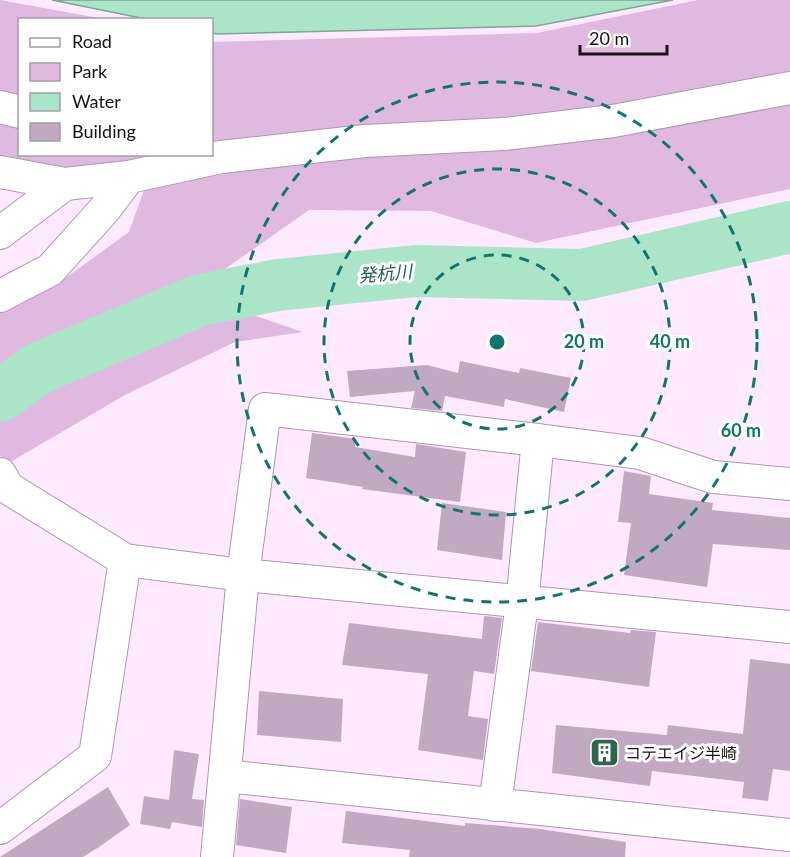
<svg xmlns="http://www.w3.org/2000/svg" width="790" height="857" viewBox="0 0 790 857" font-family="Lato,'Noto Sans JP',sans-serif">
<rect width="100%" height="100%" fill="#feeaff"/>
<g fill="#dfb9e0">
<path d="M0,0l104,19 -84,1v134h192v-112l325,-9 161,-33h92v189l-254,54 -105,-32 -122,-1 -84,59 -176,74 -49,29v-62l57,-26 72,-52 26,-73 -78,10 -77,-13z"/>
<path d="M227,306l76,26 -68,10 -110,53 -118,69 -7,-9v-40l104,-58z"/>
</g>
<path fill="#abe5c8" stroke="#7fa593" stroke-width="1.5" d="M52,0h621l-137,26 -319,8 -5,-1v-13l-66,-1z"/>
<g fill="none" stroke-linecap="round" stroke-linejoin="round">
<path stroke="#abe5c8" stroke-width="52" d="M0,396l37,-27 163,-69 78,-15 138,-14 166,4 208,-48"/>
</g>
<g fill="#c0a9c1">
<path d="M460,361l59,12 1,-5 51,10 -7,34 -59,-13 -1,8 -59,-11 -3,15 -31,-3 4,-17 -65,6 -3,-26 80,-6 31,8z"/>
<path d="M312,433l44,6 -1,8 60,10 1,-13 50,8 -6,50 -98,-13 1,-2 -57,-9z"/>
<path d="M624,471l27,5 -2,18 64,9 -1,7 78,8v32l-77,-6 -6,43 -83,-12 7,-52 -13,-1z"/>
<path d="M442,503l64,9 -4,48 -65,-10z"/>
<path d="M484,616l18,2 -8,56 -20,-3 -6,45 20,3 -5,41 -65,-10 10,-76 -86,-9 7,-42 133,16z"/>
<path d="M538,622l92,11 1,-3 25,2 -7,55 -118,-16z"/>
<path d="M750,659l40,5v107l-17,-2 -5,32 -26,-3 2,-16 -92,-11 -2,15 -98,-13 4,-48 111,10 1,-10 75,9z"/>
<path d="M259,691l84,8 -2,43 -84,-7z"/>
<path d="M174,750l25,4 -7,45 12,1 -2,27 -30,-5 -2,7 -30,-5 4,-28 25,4z"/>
<path d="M108,787l22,38 -31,22 -16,10h-83z"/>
<path d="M240,799l52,8 -6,46 -50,-8z"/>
<path d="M346,811l119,15v-3l75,6 86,13 -1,15h-216l1,-7 -68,-7z"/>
</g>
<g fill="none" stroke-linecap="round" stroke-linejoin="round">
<defs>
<g id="street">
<path d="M0,107l20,5"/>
<path d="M0,172l65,12 -65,49"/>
<path d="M65,184l64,-7"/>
<path d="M0,296l50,-26 54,-60 25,-33 92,-20 144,-16 139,-7 109,-13 177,-33"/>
<path d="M0,474l8,14 117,72 118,15 547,52"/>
<path d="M225,776l565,59"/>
<path d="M495,805l27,-202 16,-163 102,13 73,24 77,7"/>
<path d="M0,828l95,-72 30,-196"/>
<path d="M217,857l26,-282 22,-166 273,31"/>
</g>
</defs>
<use href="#street" stroke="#ad96ae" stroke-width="34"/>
<use href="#street" stroke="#fff" stroke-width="32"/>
</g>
<g fill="none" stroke="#0f766e" stroke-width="3" stroke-dasharray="10 8">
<circle cx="497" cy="342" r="87"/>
<circle cx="497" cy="342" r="173"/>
<circle cx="497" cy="342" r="260"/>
</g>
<defs>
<symbol id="building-square" viewBox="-11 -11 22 22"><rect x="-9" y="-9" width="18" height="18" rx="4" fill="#2e654c" stroke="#fff"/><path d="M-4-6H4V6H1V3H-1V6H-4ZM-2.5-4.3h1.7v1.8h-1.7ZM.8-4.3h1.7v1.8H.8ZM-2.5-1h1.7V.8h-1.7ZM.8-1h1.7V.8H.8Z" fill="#fff"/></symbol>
</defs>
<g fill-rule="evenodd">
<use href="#building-square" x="588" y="736" width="33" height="33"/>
</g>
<g text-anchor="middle" stroke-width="6" stroke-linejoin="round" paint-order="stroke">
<g font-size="16" fill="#181018" stroke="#fff" text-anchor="start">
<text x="625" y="759">コテエイジ半崎</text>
</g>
<g font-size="18" font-style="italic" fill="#206247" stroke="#fff">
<text transform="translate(385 274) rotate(-5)" y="6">発杭川</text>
</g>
</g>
<circle cx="497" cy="342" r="9" fill="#0f766e" stroke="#fff" stroke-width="3"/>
<g font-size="18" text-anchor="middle" font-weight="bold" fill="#0f766e" stroke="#fff" stroke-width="6" stroke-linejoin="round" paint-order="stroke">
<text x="584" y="348">20 m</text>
<text x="670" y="348">40 m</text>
<text x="741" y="437">60 m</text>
</g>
<rect x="18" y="18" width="195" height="138" fill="#ffffff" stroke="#a39fa3" stroke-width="1.5"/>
<rect x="30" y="38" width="30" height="9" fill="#ffffff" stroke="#a39fa3" stroke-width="1.5"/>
<text x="72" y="48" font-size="18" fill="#181018">Road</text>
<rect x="30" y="63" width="30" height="18" fill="#dfb9e0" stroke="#a39fa3" stroke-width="1.5"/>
<text x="72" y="78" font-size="18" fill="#181018">Park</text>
<rect x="30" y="93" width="30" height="18" fill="#abe5c8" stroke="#a39fa3" stroke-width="1.5"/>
<text x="72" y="108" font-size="18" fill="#181018">Water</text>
<rect x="30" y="123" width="30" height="18" fill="#c0a9c1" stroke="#a39fa3" stroke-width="1.5"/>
<text x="72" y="138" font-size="18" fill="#181018">Building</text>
<path d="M580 45v9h87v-9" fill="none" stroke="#181018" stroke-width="3"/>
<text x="589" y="45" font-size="18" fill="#181018" stroke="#ffffff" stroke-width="4.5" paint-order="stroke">20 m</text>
</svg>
